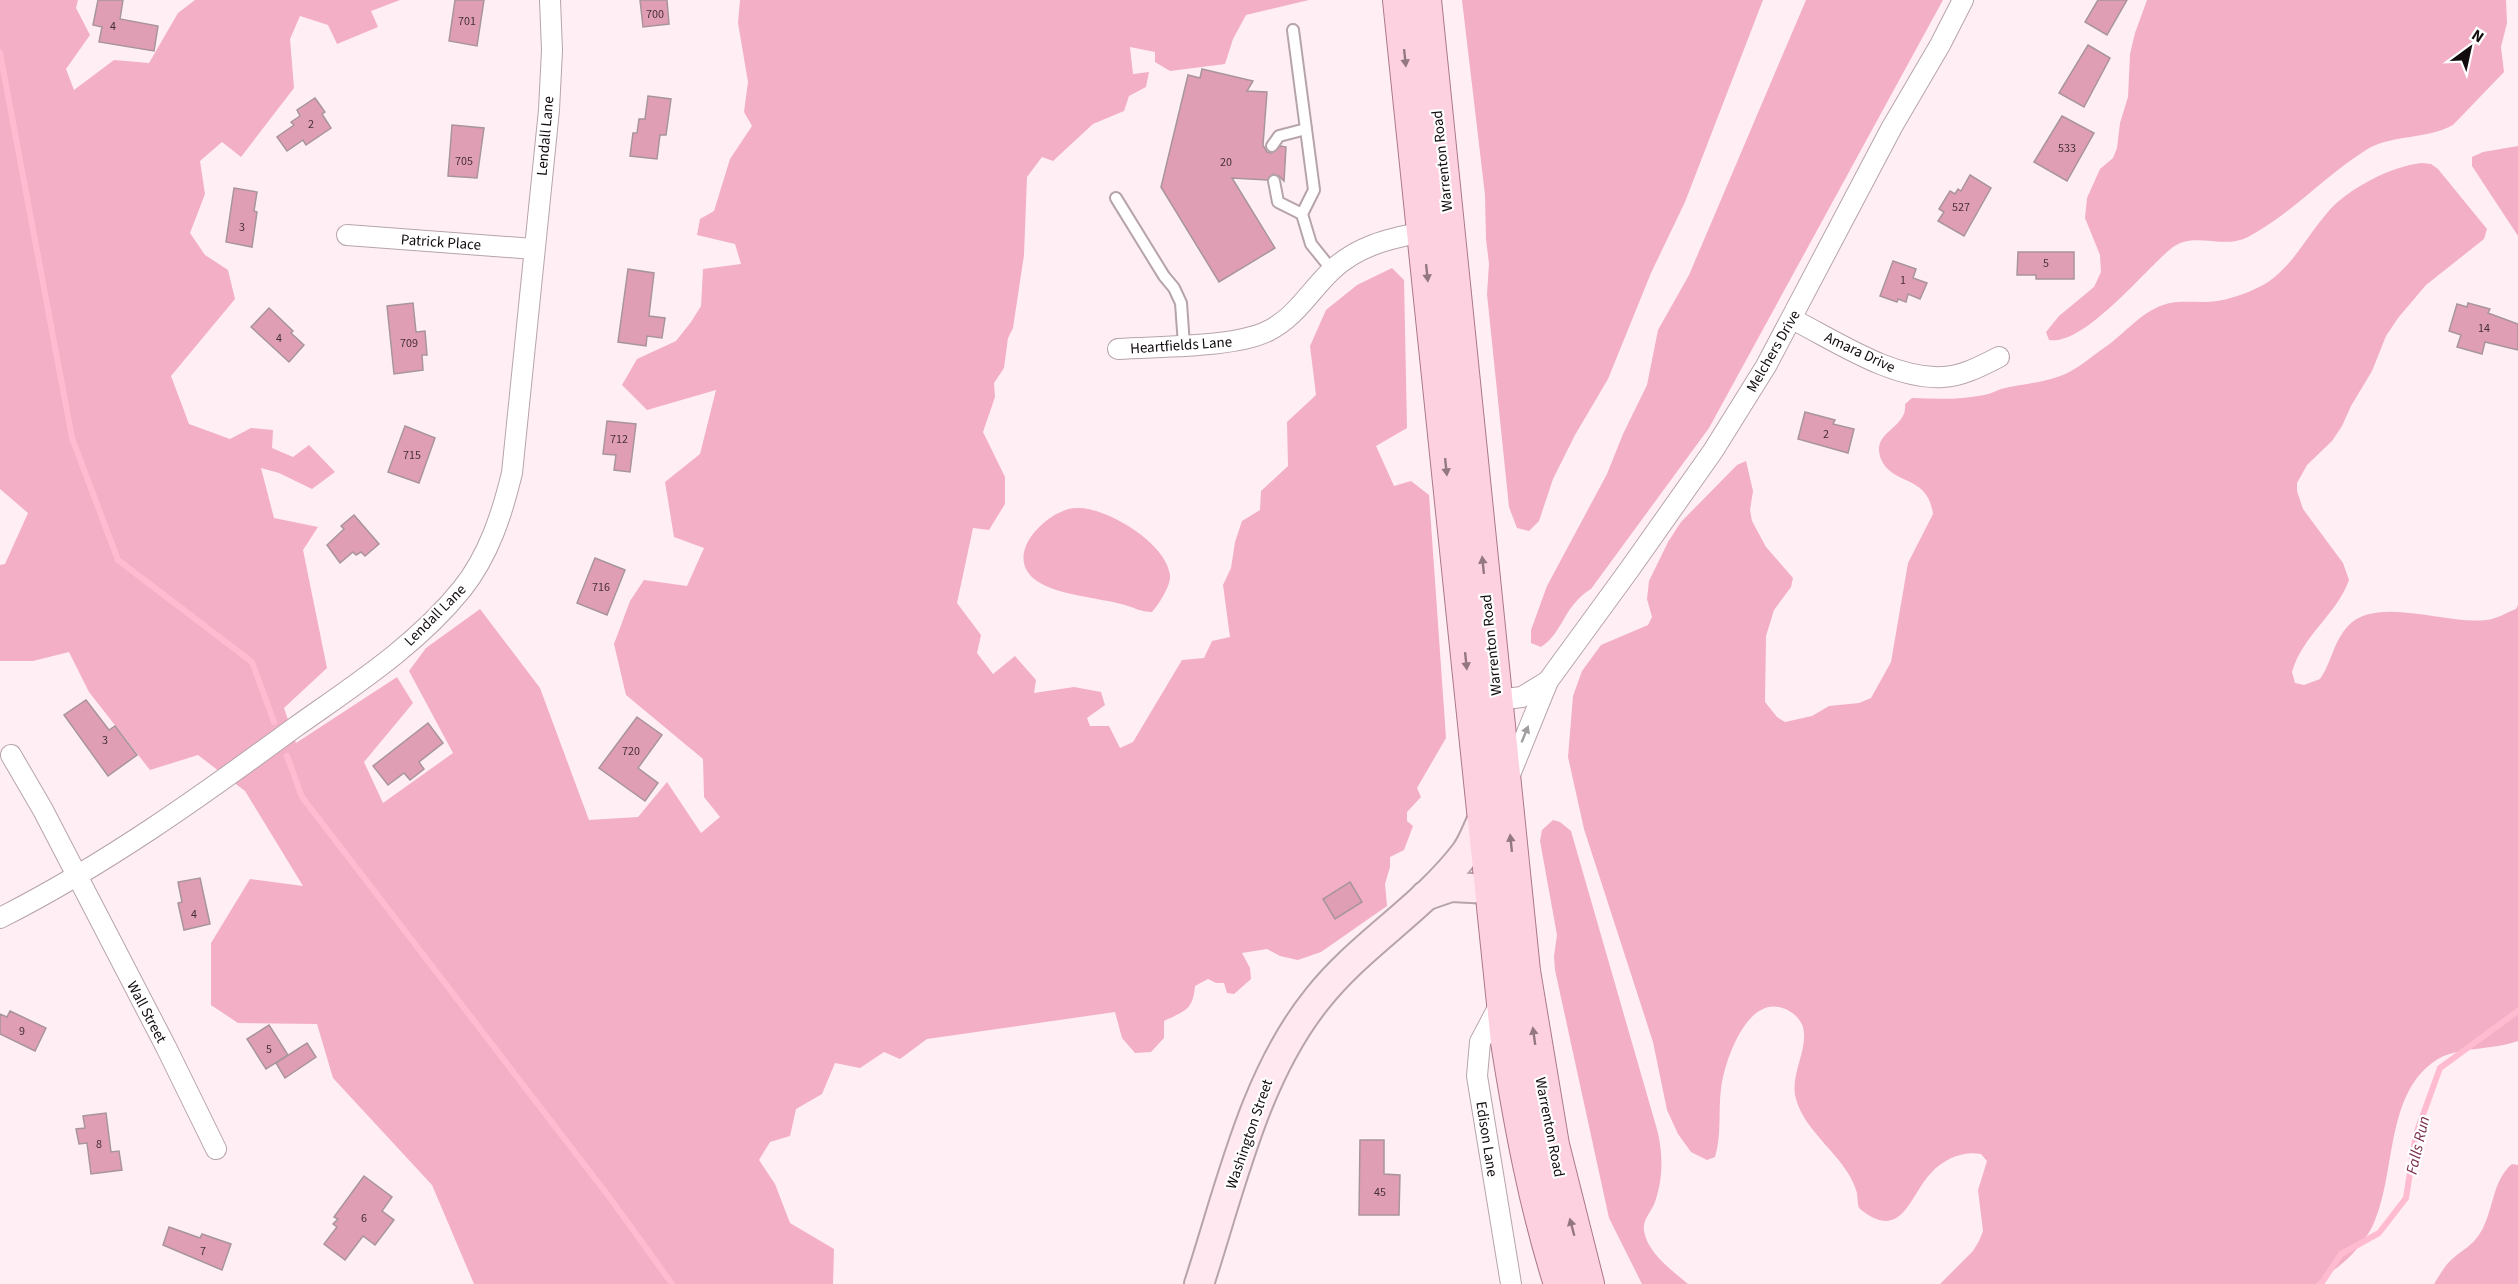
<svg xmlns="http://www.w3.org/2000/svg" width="2518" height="1284" viewBox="0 0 2518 1284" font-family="'Source Sans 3',sans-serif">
<rect width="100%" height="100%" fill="#ffeff4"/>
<g fill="#f3afc5">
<path d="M0,0h78l-2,8 14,27 -24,34 8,21 40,-30 35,3 29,-50 17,-13h205l-29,11 7,16 -41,17 -9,-19 -28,-9 -10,23 4,49 -53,69 -19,-15 -22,19 5,33 -15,39 15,22 23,15 7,29 -64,77 18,48 41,15 21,-11 22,2 -1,18 21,9 16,-12 26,27 -23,17 -33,-16 -18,-5 13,50 44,9 -15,23 24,118 -43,40 12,35 101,-66 16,26 -49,59 19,41 70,-50 -44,-82 17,-23 54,-39 60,79 49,132 49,-3 29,-35 34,51 19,-16 -16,-20 -1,-38 -77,-64 -12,-51 16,-43 14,-21 43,6 17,-38 -30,-11 -9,-55 35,-28 16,-64 -69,20 -25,-25 15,-26 39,-18 15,-19 10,-16 2,-37 38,-5 -6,-20 -38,-9 3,-16 14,-8 16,-52 22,-33 -8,-14 4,-30 -10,-59 2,-23h569l-63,15 -13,24 -8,25 -55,7 -15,-9v-10l-25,-5 3,27 16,-2 -3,15 -17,9 -5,15 -31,13 -40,37 -11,-4 -15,20 -3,78 -11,73 -5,10 -4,30 -10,15 1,14 -12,35 22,45v27l-16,26 -16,-2 -16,75 24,32 -4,18 16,21 22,-18 21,24 -2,13 40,-6 27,5 4,13 -18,13 3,8h19l11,22 13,-6 49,-82 22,-2 8,-17 18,-4 -7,-52 8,-17 4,-26 7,-21 18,-11 1,-19 27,-25 -1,-44 29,-27 -6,-49 16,-36 31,-25 35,-17 12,12 3,148 -31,18 18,40 17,-5 18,14 17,243 -29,50 4,9 -14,15v9l6,5 -9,24 -14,7v10l-5,17 2,22 -66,46 -23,8 -18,-4 -13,-7 -25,4 8,15 1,11 -17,15 -7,-1 -3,-10h-8l-8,-4 -13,7c-2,24 -10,25 -31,35v17l-13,14 -16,1 -13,-15 -7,-26 -188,27 -27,20 -16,-7 -24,16 -25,-5 -13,31 -26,15 -6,27 -20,6 -11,18 16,24 15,39 44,26 -1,35h-359l-42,-99 -99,-107 -16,-54 -79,-1 -27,-18v-62l39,-64 53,7 -58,-95 -47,-36 -48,15 -61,-78 -20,-40 -36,9h-33v-96l5,-1 23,-51 -28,-24z"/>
<path d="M1462,0h301l-78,202 -34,71 -43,106 -33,56 -22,44 -14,42 -10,10 -12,-3 -8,-21 -22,-213 2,-30 -3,-25 -1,-44z"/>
<path d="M1806,0h137l-234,428 -118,161c-28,17 -27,43 -50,58l-10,-4v-13l16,-44 60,-112 16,-40 24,-49 11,-55 31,-55z"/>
<path d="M2147,0h359l1,23 -6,24 3,25 -51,53c-27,15 -62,9 -87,25 -41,26 -75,64 -118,87 -24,13 -53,-6 -75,10 -28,22 -88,99 -124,93l-3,-8 13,-16 35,-29 7,-15 -1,-17 -15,-37 2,-20 13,-29 13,-11 4,-10 3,-25 8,-26 2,-43 5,-21z"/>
<path d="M2518,146v90l-46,-70v-9l11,-5z"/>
<path d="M2422,163l9,1 7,5 49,60 -3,10 -58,46 -28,33 -12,18 -14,35 -21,35 -9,20 -10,15 -25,24 -10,18v8l6,18 40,54 6,17c-12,34 -47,56 -57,92l3,11 9,2 16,-6c12,-17 13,-37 28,-53 28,-31 99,-1 138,-6 10,-1 20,-7 30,-11l2,-4v436c-24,9 -61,6 -80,18 -54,33 -41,115 -65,166 -6,13 -18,27 -28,36 -9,9 -20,13 -28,23h-377l33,-33 6,-10 4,-10 -5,-41 9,-29 -6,-7c-19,-3 -37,5 -50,19 -22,23 -29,71 -72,35 -2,-6 -1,-13 -3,-18 -10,-33 -51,-57 -60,-91 -7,-24 13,-49 7,-72 -3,-10 -14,-18 -24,-20 -34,-7 -55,56 -58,82 -3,22 1,45 -6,68l-8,3 -16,-8 -13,-18 -11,-24 -14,-68 -69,-213 -16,-72 5,-61 9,-25 19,-26 47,-20 4,-8 -5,-18 2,-18 19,-39 13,-20 56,-57 9,-4 7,30 -3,19 2,11 14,26 27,31 -2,9 -17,23 -8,26 -1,66 12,15 8,5 27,-6 17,-10 30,-3 12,-5 20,-36 17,-99 25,-49c-5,-40 -41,-28 -52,-55 -11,-28 27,-30 24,-55l7,-6c24,1 48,2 72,-3 6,-1 11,-4 17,-6 24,-6 48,-6 70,-18 11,-6 20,-14 30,-21 22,-14 37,-36 62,-45 18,-6 36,-1 54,-4 15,-2 39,-11 51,-19 26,-18 39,-46 59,-69 20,-24 64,-47 95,-50z"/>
<path d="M1081,508c29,2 85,35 89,67 1,11 -11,29 -18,37 -11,0 -17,-4 -27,-7 -24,-7 -73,-10 -92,-27 -26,-24 7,-58 30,-67 6,-3 12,-3 18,-3z"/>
<path d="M1553,820l7,2 11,9 87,302c5,24 5,45 -3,69 -3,9 -13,18 -11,29 4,23 28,39 44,53h-46l-33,-66 -54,-248 -1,-14 3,-21 -17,-94 2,-11z"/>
<path d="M2512,1164l6,1v119h-84c5,-8 10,-17 16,-23 14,-13 23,-14 33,-33 11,-22 10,-48 29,-64z"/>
</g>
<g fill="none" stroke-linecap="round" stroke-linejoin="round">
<g stroke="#ffbbd0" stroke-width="6">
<path d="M0,53l72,385 46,122 134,102 22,60"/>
<path d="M287,756l15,41 308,401 62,86"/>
<path d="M2321,1284l20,-30 38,-21 27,-35 10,-64 24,-66 78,-57"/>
</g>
</g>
<g fill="#e09eb4" stroke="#a8959b" stroke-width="1.5">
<path d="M98,0h25l-3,19 38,7 -4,25 -55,-9 3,-15 -9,-2z"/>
<path d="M455,0h29l-7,46 -28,-5z"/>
<path d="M640,0h27l2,24 -26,3z"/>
<path d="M2098,0h29l-20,35 -22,-13z"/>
<path d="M2088,45l22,13 -26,49 -25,-14z"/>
<path d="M1202,69l51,12 -6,10 20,1 -4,53 4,7 5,1 9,-7 5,1 -2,34 -5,-5 -6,-2 -6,6 -35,-2 43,70 -56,34 -58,-95 27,-112 12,3z"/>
<path d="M648,96l23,3 -5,36h-6l-3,24 -27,-3 3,-23h4l2,-14h6z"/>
<path d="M315,98l10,14 -3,2 9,14 -25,17 -3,-5 -16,11 -10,-14 17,-12 -3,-3 9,-6 -3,-6z"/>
<path d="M2062,116l32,17 -27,48 -33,-19z"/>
<path d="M452,125l32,3 -7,50 -29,-2z"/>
<path d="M1970,175l21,13 -27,48 -26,-15 6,-9 -5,-3 11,-18 5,3 3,-5 3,2z"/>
<path d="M234,188l23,4 -3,19 3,1 -5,35 -26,-5z"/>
<path d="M2018,252h56v27h-38v-4h-19z"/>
<path d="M1893,261l23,8 -3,9 14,5 -7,16 -12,-5 -2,8 -8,-3 -1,3 -17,-6z"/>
<path d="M628,269l26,4 -5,43 16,2 -3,20 -15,-2 -1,10 -28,-4z"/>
<path d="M413,303l3,29 9,-1 2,24h-5l1,15 -29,4 -7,-68z"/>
<path d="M2468,303l22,6 -2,4 30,11v26l-33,-8 -3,12 -25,-7 4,-12 -12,-4 8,-27 10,3z"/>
<path d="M269,308l24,23 -2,2 13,12 -15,17 -38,-35z"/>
<path d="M1805,412l30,8 -2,4 21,5 -6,24 -50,-14z"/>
<path d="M607,421l29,3 -6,48 -16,-2 2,-15 -13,-1z"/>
<path d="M405,426l30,12 -16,45 -31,-11z"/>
<path d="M354,515l25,29 -14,12 -4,-4 -5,3 -3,-3 -13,11 -13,-18 17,-16 -3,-3z"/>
<path d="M595,558l30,12 -18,45 -30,-12z"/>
<path d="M86,700l23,30 6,-4 22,29 -29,21 -44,-61z"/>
<path d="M637,717l25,18 -24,33 20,15 -13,18 -46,-33z"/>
<path d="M428,723l15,20 -24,19 5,7 -14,11 -6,-7 -16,12 -15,-19z"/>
<path d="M200,878l10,46 -26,6 -6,-27 4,-1 -4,-20z"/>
<path d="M1350,882l12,20 -27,17 -12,-20z"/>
<path d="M10,1011l36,17 -11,23 -35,-17v-20l7,3z"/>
<path d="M269,1025l19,30 -22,14 -19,-30z"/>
<path d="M307,1043l9,14 -31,21 -9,-15z"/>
<path d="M106,1113l5,39 8,-1 3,19 -31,4 -4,-31 -8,1 -3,-15 9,-1 -2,-12z"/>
<path d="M1360,1140h24v34l16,1 -1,40h-40z"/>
<path d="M364,1176l28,21 -10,14 12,9 -19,25 -12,-9 -18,24 -21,-16 13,-17 -4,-3 5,-5 -4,-2z"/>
<path d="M169,1227l31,11 2,-4 29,10 -9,26 -59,-25z"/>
</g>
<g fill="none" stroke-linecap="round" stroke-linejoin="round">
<defs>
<g id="lane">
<path d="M1293,30l21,160 -12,24 9,30 21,26"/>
<path d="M1272,146l7,-10 27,-7"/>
<path d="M1274,181l4,21 24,12"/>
<path d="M1116,198l48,78 10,12 7,15 3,42"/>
</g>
<g id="street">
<path d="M347,235l187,14"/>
<path d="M1792,319c44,22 101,61 151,58 20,-1 38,-11 56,-20"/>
<path d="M1118,349c42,-3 115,-1 150,-18 27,-13 42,-40 63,-60 26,-25 57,-32 91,-39"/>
<path d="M1496,700l26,-3 26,-16"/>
<path d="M11,755l32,55 123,237 50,102"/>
<path d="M1509,777l39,-96 81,-111 84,-119 53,-85 126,-239 48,-82 23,-45"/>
<path d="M0,918c105,-53 200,-121 294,-190 59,-42 122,-82 168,-139 27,-34 40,-75 50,-116l37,-363 3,-60 -2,-50"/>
<path d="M1501,1002l-21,40 -3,34 34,208"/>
</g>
<g id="secondary">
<path d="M1425,896l26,-9 39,2"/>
<path d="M1199,1284c31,-94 55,-207 118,-285 43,-55 107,-91 149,-147 7,-10 11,-22 16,-32"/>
</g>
<g id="primary">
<path d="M1399,0l108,1042c13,82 28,163 53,242"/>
<path d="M1425,0l99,971 29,174 35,139"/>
</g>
</defs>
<use href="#lane" stroke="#b6a4a9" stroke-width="14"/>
<use href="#street" stroke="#b6a4a9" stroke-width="22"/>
<use href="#secondary" stroke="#b6a4a9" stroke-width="32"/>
<use href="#primary" stroke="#ab7888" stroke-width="34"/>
<use href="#lane" stroke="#fff" stroke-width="10"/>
<use href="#street" stroke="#fff" stroke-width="20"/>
<use href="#secondary" stroke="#ffe8ef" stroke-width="28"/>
<use href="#primary" stroke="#fed1e0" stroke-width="32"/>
</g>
<defs><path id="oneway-solid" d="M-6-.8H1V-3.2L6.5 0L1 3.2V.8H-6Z" transform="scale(1.5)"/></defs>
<g fill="#937881">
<use href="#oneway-solid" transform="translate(1405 58) rotate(84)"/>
<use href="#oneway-solid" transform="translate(1427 273) rotate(84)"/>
<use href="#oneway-solid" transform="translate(1446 467) rotate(84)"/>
<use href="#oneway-solid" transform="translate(1483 565) rotate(-96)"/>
<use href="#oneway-solid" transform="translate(1466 661) rotate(84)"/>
<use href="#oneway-solid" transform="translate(1511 843) rotate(-96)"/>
<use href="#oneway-solid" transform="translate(1534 1036) rotate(-98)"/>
<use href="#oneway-solid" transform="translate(1572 1227) rotate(-105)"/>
</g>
<use fill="#a09d9e" href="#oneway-solid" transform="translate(1525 734) rotate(-68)"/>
<g text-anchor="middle" stroke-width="4.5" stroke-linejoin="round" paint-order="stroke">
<g font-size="12" fill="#453037">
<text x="655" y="18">700</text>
<text x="467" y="25">701</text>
<text x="113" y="30">4</text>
<text x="311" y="128">2</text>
<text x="2067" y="152">533</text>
<text x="464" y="165">705</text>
<text x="1226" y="166">20</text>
<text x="1961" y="211">527</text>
<text x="242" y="231">3</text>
<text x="2046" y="267">5</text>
<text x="1903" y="284">1</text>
<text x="2484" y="332">14</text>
<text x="279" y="342">4</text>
<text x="409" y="347">709</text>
<text x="1826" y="438">2</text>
<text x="619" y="443">712</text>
<text x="412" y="459">715</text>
<text x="601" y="591">716</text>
<text x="105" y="744">3</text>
<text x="631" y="755">720</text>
<text x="194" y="918">4</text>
<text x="22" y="1035">9</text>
<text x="269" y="1053">5</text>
<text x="99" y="1148">8</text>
<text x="1380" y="1196">45</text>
<text x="364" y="1222">6</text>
<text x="203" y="1255">7</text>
</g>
<g font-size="15" fill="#110b0d" stroke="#fff">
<text transform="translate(545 136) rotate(-85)" y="5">Lendall Lane</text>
<text transform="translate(1442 161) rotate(-96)" y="5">Warrenton Road</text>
<text transform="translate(441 242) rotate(4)" y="5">Patrick Place</text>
<text transform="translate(1181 345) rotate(-4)" y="5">Heartfields Lane</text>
<text transform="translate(1773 351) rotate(-60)" y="5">Melchers Drive</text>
<text transform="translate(1860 352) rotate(25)" y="5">Amara Drive</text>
<text transform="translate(435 615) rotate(-45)" y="5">Lendall Lane</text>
<text transform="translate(1491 645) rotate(-96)" y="5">Warrenton Road</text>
<text transform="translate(147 1012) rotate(62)" y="5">Wall Street</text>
<text transform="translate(1550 1127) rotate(79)" y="5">Warrenton Road</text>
<text transform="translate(1249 1134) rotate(-71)" y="5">Washington Street</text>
<text transform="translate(1487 1139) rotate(81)" y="5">Edison Lane</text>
</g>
<g font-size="16" font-style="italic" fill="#7a2d4c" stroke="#fff">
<text transform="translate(2417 1145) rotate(-77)" y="6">Falls Run</text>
</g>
</g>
<g transform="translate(2470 48) rotate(33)" stroke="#ffffff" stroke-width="4.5" paint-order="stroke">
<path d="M0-4.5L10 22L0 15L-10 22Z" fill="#110b0d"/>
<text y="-9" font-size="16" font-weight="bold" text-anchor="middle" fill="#110b0d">N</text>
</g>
</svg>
